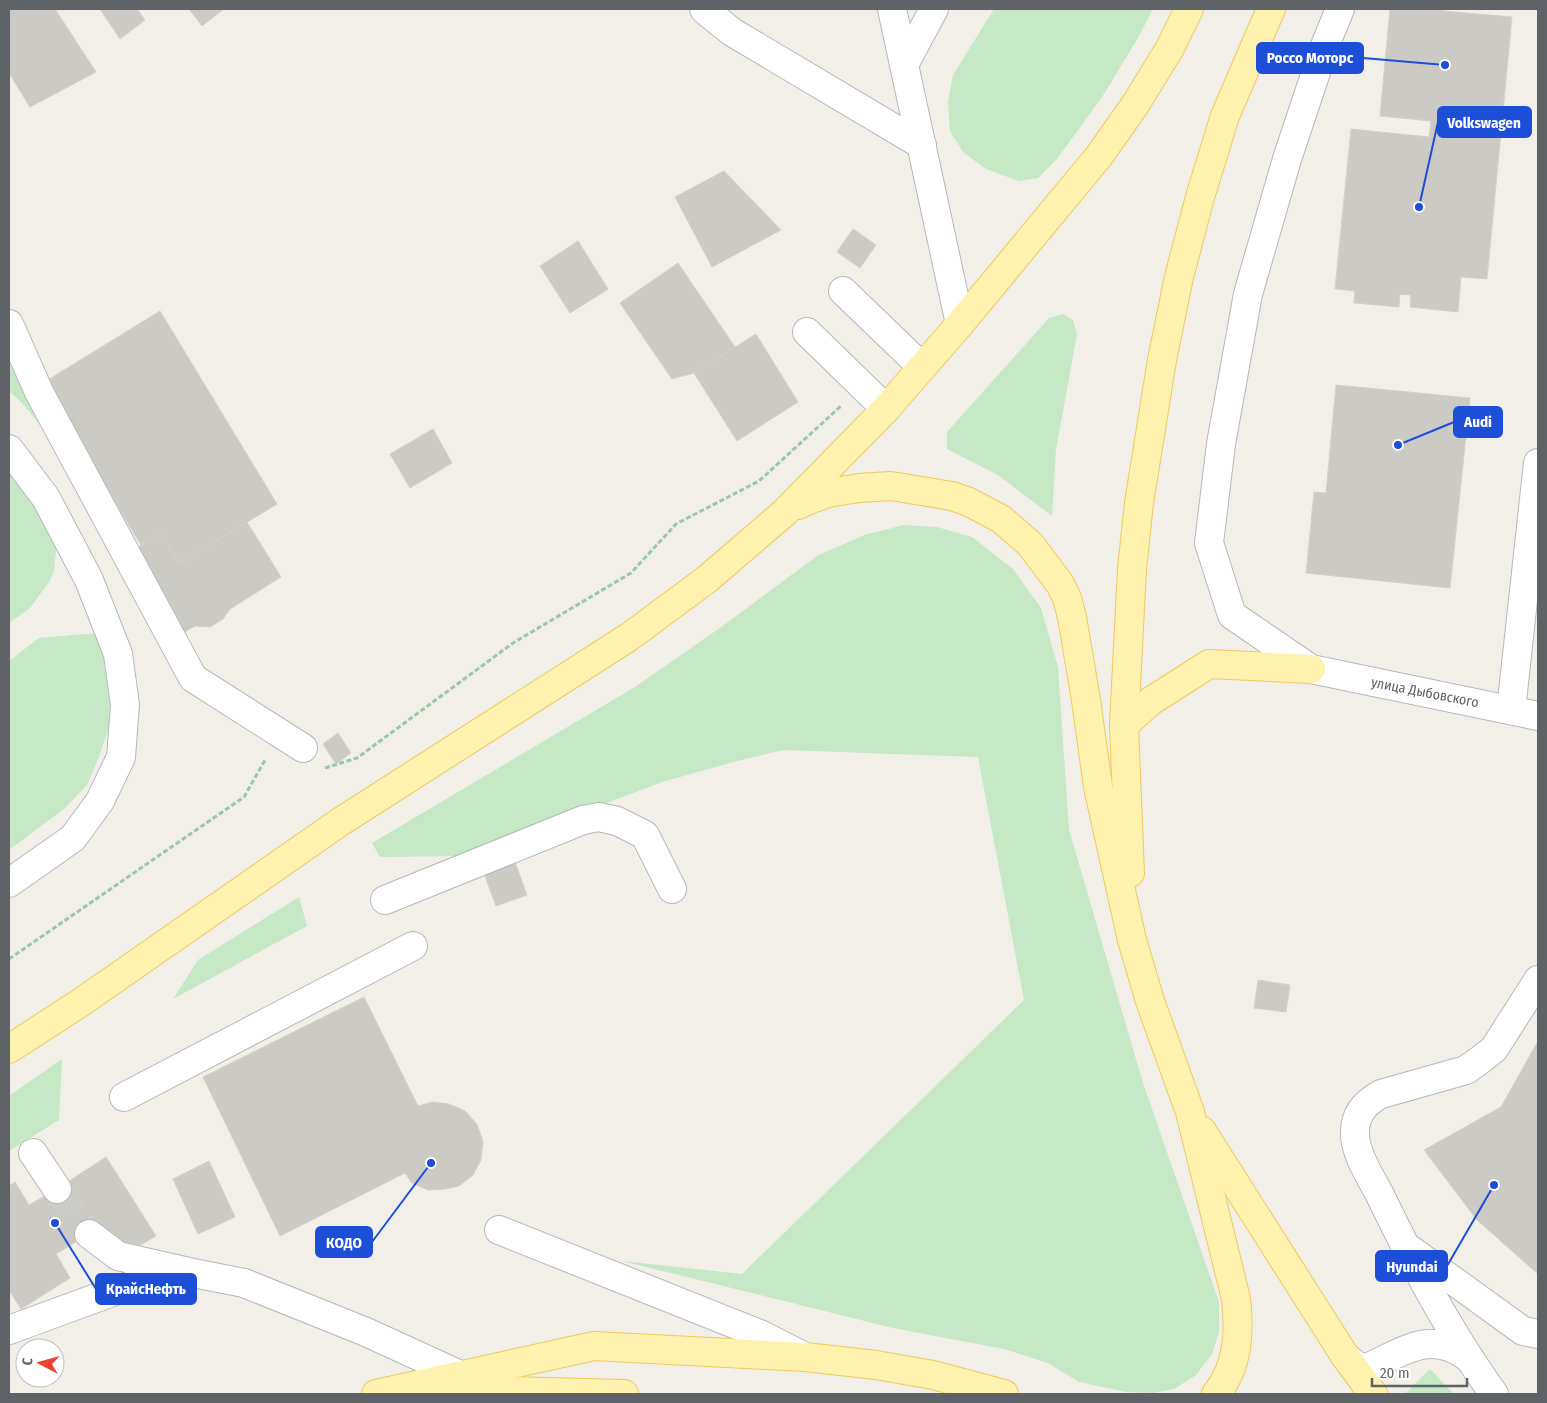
<svg xmlns="http://www.w3.org/2000/svg" width="1547" height="1403" viewBox="0 0 1547 1403" font-family="'Fira Sans Condensed',sans-serif">
<rect width="100%" height="100%" fill="#f1efe8"/>
<g fill="#c5e8c5">
<path d="M994,9h159l-14,27 -35,58 -47,65 -19,19 -19,3 -33,-12 -23,-17 -13,-21 -2,-29 5,-27z"/>
<path d="M1063,314l10,6 4,14 -21,115 -4,67 -54,-41 -51,-26v-17l102,-114z"/>
<path d="M9,360l49,87 -37,-45 -12,-11z"/>
<path d="M9,454l48,88 -3,28 -5,12 -19,26 -21,15z"/>
<path d="M904,525l33,2 35,10 41,32 28,39 17,59 11,163 74,253 76,219v30l-7,22 -16,21 -22,14 -21,4 -27,-1 -47,-10 -31,-19 -44,-14 -111,-21 -271,-67 120,13 282,-274 -46,-243 -195,-7 -46,11 -75,21 -195,74 -87,1 -8,-14 263,-156 89,-62 93,-69 47,-21z"/>
<path d="M97,633l10,28 3,33 -1,33 -11,32 -11,26 -22,23 -56,42v-189l30,-23z"/>
<path d="M299,897l8,29 -134,73 25,-39z"/>
<path d="M62,1059l-3,61 -50,31v-55z"/>
<path d="M1430,1369l24,25h-49z"/>
</g>
<g fill="#cccac5" stroke="#d6d1c6">
<path d="M9,9h46l41,63 -66,35 -21,-34z"/>
<path d="M100,9h37l8,11 -25,19z"/>
<path d="M189,9h35l-22,17z"/>
<path d="M1390,9h32l90,8 -25,262 -26,-2 -3,35 -48,-5 1,-12 -11,-1 -1,13 -45,-4 1,-12 -20,-2 16,-160 78,8 2,-16 -51,-5z"/>
<path d="M724,171l57,59 -69,37 -37,-70z"/>
<path d="M853,229l23,16 -16,23 -23,-16z"/>
<path d="M578,241l30,48 -38,24 -30,-47z"/>
<path d="M678,263l57,84 -41,26 -22,6 -52,-76z"/>
<path d="M160,311l117,193 -98,60 -18,-31 -20,12 -98,-162z"/>
<path d="M756,334l42,68 -61,39 -43,-68z"/>
<path d="M1336,385l134,13 -20,190 -144,-15 8,-81 12,1z"/>
<path d="M433,429l19,34 -42,25 -20,-34z"/>
<path d="M247,522l34,55 -51,32 -7,10 -13,8 -15,-1 -21,12 -44,-82 11,-11 20,-12 18,31z"/>
<path d="M338,733l13,20 -15,11 -13,-20z"/>
<path d="M513,857l14,38 -31,11 -14,-38z"/>
<path d="M1258,980l32,5 -4,27 -32,-4z"/>
<path d="M364,997l54,109 15,-4 16,2 16,7 12,13 6,18 -2,18 -8,15 -14,11 -14,3 -17,1 -16,-7 -7,-10 -125,63 -77,-159z"/>
<path d="M1538,1041v233l-61,-54 -53,-70 77,-43z"/>
<path d="M106,1157l50,79 -15,9 -39,-7 -13,-4 -33,20 14,24 -49,31 -12,-19v-104l6,-4 14,23 28,-16z"/>
<path d="M209,1161l26,56 -37,17 -25,-55z"/>
</g>
<g fill="none" stroke-linecap="round" stroke-linejoin="round">
<path stroke="#ccccc8" stroke-width="28" stroke-dasharray="28 14" stroke-linecap="butt" d="M57,1189l32,45"/>
<defs>
<g id="minor">
<path d="M704,9l3,3 25,20 190,113"/>
<path d="M892,9l68,315"/>
<path d="M1340,9l-16,39 -37,111 -39,135 -27,150 -12,99 23,72 79,54 227,47"/>
<path d="M904,65l30,-56"/>
<path d="M843,291l79,76"/>
<path d="M9,324l30,68 154,286 110,70"/>
<path d="M807,332l79,77"/>
<path d="M9,449l37,49 43,82 29,74 7,51 -4,52 -21,44 -27,37 -64,45"/>
<path d="M1511,710l27,-247"/>
<path d="M385,900l198,-80 16,-3 18,4 28,14 27,54"/>
<path d="M124,1097l289,-151"/>
<path d="M33,1153l24,36"/>
<path d="M499,1230l263,105 43,22"/>
<path d="M89,1234l29,22 75,17 51,10 122,49 94,43"/>
<path d="M1411,1250l112,81 15,3"/>
<path d="M9,1330l166,-61"/>
<path d="M1345,1356c8,7 13,13 24,11 37,-17 64,-38 101,-8"/>
<path d="M1494,1394c-45,-62 -81,-130 -114,-199 -9,-17 -26,-43 -25,-63 0,-19 11,-30 26,-38l85,-24 14,-10 14,-11 44,-69"/>
</g>
<g id="major">
<path d="M798,505l11,-5 19,-7 31,-5 32,-2 61,10 17,6 32,17 29,25 30,40 7,14 5,19 14,83 12,87 34,153 18,61 40,111 46,187c4,34 2,68 -20,95"/>
<path d="M1124,725l27,-24 58,-37 102,5"/>
<path d="M1130,873l-6,-148 8,-156 7,-66 23,-143 17,-83 21,-80 25,-81 46,-107"/>
<path d="M9,1049l71,-46 260,-181 289,-185 77,-57 78,-67 102,-104 74,-85 139,-168 36,-51 35,-57 19,-39"/>
<path d="M1202,1131l143,225 28,38"/>
<path d="M439,1392l67,-1 118,3"/>
<path d="M376,1394l218,-48 211,11 71,8 57,10 71,19"/>
</g>
</defs>
<use href="#minor" stroke="#b5b8bc" stroke-width="30"/>
<use href="#major" stroke="#f2c960" stroke-width="30"/>
<g stroke="#9cc7a9" stroke-width="3" stroke-dasharray="5 2.5" stroke-linecap="butt">
<path d="M325,768l32,-10 156,-115 118,-70 45,-49 83,-43 82,-75"/>
<path d="M9,959l235,-162 21,-37"/>
</g>
<use href="#minor" stroke="#fff" stroke-width="28"/>
<use href="#major" stroke="#fff2af" stroke-width="28"/>
</g>
<g text-anchor="middle" stroke-width="4.5" stroke-linejoin="round" paint-order="stroke">
<g font-size="14" fill="#5f6368" stroke="#fff">
<text transform="translate(1425 692) rotate(11)" y="5">улица Дыбовского</text>
</g>
</g>
<path fill="none" stroke="#1d4ed8" stroke-width="2" d="M1445 65L1363 58M1419 207L1438 122M1398 445L1454 422M431 1163L372 1242M1494 1185L1447 1266M55 1223L96 1289"/>
<g fill="#1d4ed8" stroke="#fff" stroke-width="2">
<circle cx="1445" cy="65" r="5"/>
<circle cx="1419" cy="207" r="5"/>
<circle cx="1398" cy="445" r="5"/>
<circle cx="431" cy="1163" r="5"/>
<circle cx="1494" cy="1185" r="5"/>
<circle cx="55" cy="1223" r="5"/>
</g>
<g fill="#1d4ed8" stroke="#1d4ed8" stroke-width="2">
<rect x="1257" y="43" width="106" height="30" rx="5"/>
<rect x="1438" y="107" width="93" height="30" rx="5"/>
<rect x="1454" y="407" width="48" height="30" rx="5"/>
<rect x="316" y="1227" width="56" height="30" rx="5"/>
<rect x="1376" y="1251" width="71" height="30" rx="5"/>
<rect x="96" y="1274" width="100" height="30" rx="5"/>
</g>
<g font-size="15" text-anchor="middle" font-weight="bold" fill="#fff">
<text x="1310" y="63">Россо Моторс</text>
<text x="1484" y="128">Volkswagen</text>
<text x="1478" y="427">Audi</text>
<text x="344" y="1248">КОДО</text>
<text x="1412" y="1272">Hyundai</text>
<text x="146" y="1294">КрайсНефть</text>
</g>
<rect width="1547" height="1403" fill="none" stroke="#5f6368" stroke-width="20"/>
<g transform="translate(40 1363) rotate(276)"><circle r="24" fill="#ffffff" stroke="#bfc1c3"/>
<path d="M0-4L9 19L0 12L-9 19Z" fill="#ea4335"/>
<text y="-8" font-size="14" font-weight="bold" text-anchor="middle" fill="#5f6368">С</text>
</g>
<path d="M1372 1378v8h95v-8" fill="none" stroke="#5f6368" stroke-width="2.5"/>
<text x="1380" y="1378" font-size="15" fill="#5f6368" stroke="#ffffff" stroke-width="4" paint-order="stroke">20 m</text>
</svg>
